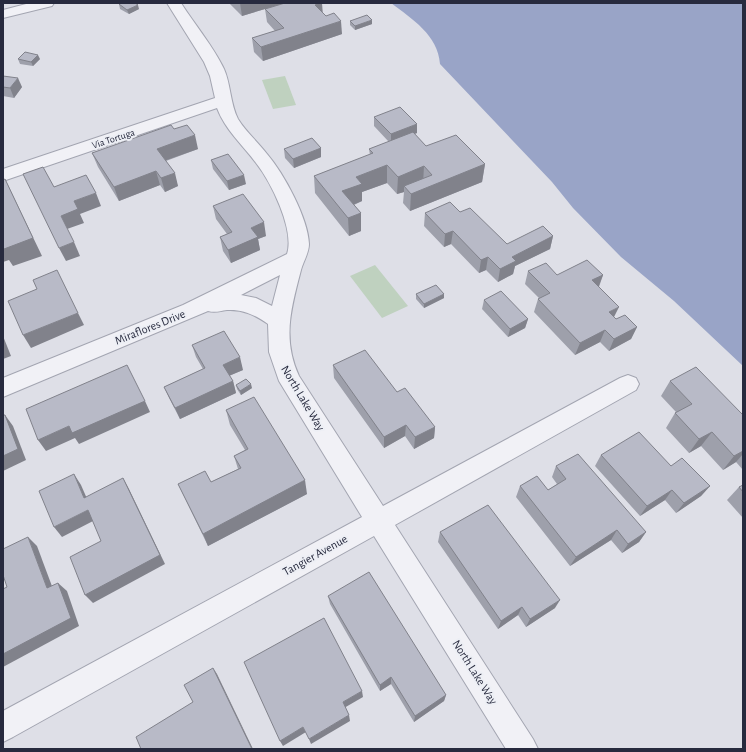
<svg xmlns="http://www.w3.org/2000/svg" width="746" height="752" viewBox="0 0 746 752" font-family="'Alegreya Sans',sans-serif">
<rect width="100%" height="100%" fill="#dedfe7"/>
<g fill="#bfd1bf">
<path d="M285,76l11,29 -23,4 -11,-29z"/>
<path d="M375,265l33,41 -26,12 -32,-42z"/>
</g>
<path fill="#99a4c7" d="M391,3h352v363l-69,-65 -53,-44 -48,-49 -21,-26 -112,-118c-2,-29 -28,-45 -49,-61z"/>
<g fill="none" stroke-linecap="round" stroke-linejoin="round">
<defs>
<g id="minor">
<path d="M30,3h24l-2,3 -49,12v-8z"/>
<path d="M167,3h14c14,22 32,43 43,66 7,16 6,34 14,50 8,13 20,23 29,35 17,20 41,64 42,90 0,9 -6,18 -8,26 -10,38 -19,69 -2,106l84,130 237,-128 8,-3 8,3 3,6 -3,6 -241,135 138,214 5,10h-32l-132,-213 -361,201 -10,5v-31l359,-194 -83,-136 -10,-29 -1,-28c-13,-9 -25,-15 -41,-14 -7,1 -12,3 -19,1l-205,86v-19l180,-73 104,-51c8,-24 -16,-72 -31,-91 -13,-18 -31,-33 -39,-55l-214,73v-12l212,-71 -5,-22 -6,-14zM280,275l-8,31 -16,-8 -15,-3z"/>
</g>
</defs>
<use href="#minor" stroke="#a3a5b1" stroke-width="2"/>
<use href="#minor" fill="#f1f1f6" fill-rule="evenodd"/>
</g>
<g fill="#9ea0ab">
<path d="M229,3h93v9l20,22 -79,27 -9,-9 -2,-14 23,-7 -8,-9 -2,-13 -23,7z"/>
<path d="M119,4l20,5 -10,5 -9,-5z"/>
<path d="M350,21l22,3 -17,6 -5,-5z"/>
<path d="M18,59h22l-7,7 -13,-2z"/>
<path d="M3,76l19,11 -8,11 -11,-2z"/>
<path d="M374,117l43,16 -3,1 12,12 59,18 -3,18 -72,29 -7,-8 1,-11 -7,2 -10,-11 -25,9v9l-8,4 7,8v18l-12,5 -34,-43 -1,-17 56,-21 -1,-6 20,-7 -15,-16z"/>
<path d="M174,129l24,20 -32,12 12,25 -13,6 -5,-7 -41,16 -21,-34 -6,-14z"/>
<path d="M321,148v9l-27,11 -9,-10 -1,-9z"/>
<path d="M211,160l35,24 -17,6 -16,-21z"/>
<path d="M213,206l53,30 -8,3 2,11 -29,13 -8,-12 -3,-14 7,-3 -11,-15z"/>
<path d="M460,212l47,32 46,-8 -3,13 -35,17 -2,8 -15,8 -12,-12 -7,3 -28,-29 -7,3 -20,-21 1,-13z"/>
<path d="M528,271l29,4h46l-4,12 15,30 2,2 21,8 -6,12 -22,12 -9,-9 -25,13 -41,-43 4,-13 1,-1 -14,-14z"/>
<path d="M416,294h28v4l-20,10 -8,-9z"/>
<path d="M484,300l44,19 -3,9 -17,9 -26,-28z"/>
<path d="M192,345l51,25 -14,6 4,5 3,12 -56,26 -11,-21 -5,-11 39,-18 -7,-12z"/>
<path d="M333,365l64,27 38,35 -1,11 -20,11 -9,-13 -21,12 -50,-70z"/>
<path d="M670,381l73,34v55l-7,-8 -13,8 -22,-24 -12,7 -23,-25 9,-15 1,-1 -15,-16z"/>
<path d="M236,385l16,3 -11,7 -4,-6z"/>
<path d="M226,410l81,84 -99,52 -30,-62 33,-2 27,-13 -4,-13 11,-6 -15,-25z"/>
<path d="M601,455l70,11 39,20 -9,10 -25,17 -11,-13 -25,16 -45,-50z"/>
<path d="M556,466l90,66 -7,10 -17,11 -11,-13 -41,26 -54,-69 4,-11 28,4 9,-6 -5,-7z"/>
<path d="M743,485v33l-16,-18 12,-13z"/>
<path d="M440,532l115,76 -29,19 -8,-12 -20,14 -60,-87z"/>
<path d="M328,596l118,99 -2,6 -30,21 -23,-38 -11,7 -50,-87z"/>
</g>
<g fill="#81828b">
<path d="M240,3h45l-43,13z"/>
<path d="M320,3h2l1,13 -8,-11z"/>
<path d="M138,5l1,4 -10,5 -2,-4z"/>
<path d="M372,20v4l-17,6v-4z"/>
<path d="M341,21l1,13 -79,27 -2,-14z"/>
<path d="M38,55l2,4 -7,7 -2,-4z"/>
<path d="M18,78l4,9 -8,11 -4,-10z"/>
<path d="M417,124v9l-26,10v-9z"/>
<path d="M195,135l3,14 -37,13 -4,-13z"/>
<path d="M321,148v9l-27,11 -1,-9z"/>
<path d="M485,164l-3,18 -72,29 1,-17z"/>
<path d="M387,165v18l-25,9v9l-19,8 -1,-18 14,-14z"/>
<path d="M424,166l-1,18 -19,2v6l-7,2 1,-17z"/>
<path d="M156,171l4,14 -41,16 -5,-14z"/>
<path d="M175,173l3,13 -13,6 -4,-14z"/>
<path d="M244,175l2,9 -17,6 -2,-9z"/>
<path d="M5,179l37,77 -29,10 -4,-6 -6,2z"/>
<path d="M96,193l5,13 -21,8 4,9 -17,6 -6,-13 13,-15z"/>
<path d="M361,213v18l-12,5 -1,-18z"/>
<path d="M264,222l2,14 -8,3 2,11 -29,13 -3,-13 23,-22z"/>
<path d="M453,231l-2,13 -7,3 1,-13z"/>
<path d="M553,236l-3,13 -35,17 -2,8 -15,8 2,-13 12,-12z"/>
<path d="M74,242l6,14 -14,5 -7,-13z"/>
<path d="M488,257l-2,13 -7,3 2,-13z"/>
<path d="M603,275l-5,13 -6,-8z"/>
<path d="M444,294v4l-20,10v-4z"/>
<path d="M619,307l-6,12 -4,-7z"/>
<path d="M78,313l6,12 -53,23 -8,-13z"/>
<path d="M528,319l-3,9 -17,9 2,-8z"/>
<path d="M637,327l-6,12 -22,12 5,-12z"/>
<path d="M605,330l-5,12 -25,13 5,-12z"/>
<path d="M3,336l8,20 -8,3z"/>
<path d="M240,357l3,13 -17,7 -3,-12z"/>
<path d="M233,381l3,12 -56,26 -5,-11z"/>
<path d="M251,384l1,4 -11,7 -1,-4z"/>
<path d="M145,401l5,11 -71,32 -4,-6 -29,13 -8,-11 31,-14z"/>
<path d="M5,415l8,11 13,34 -23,11z"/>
<path d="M406,425l-1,11 -21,12v-11z"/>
<path d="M435,427l-1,11 -20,11 1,-12z"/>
<path d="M712,432l-11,14 -12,7 10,-14z"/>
<path d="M743,451v3l-7,8 -13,8 11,-14z"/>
<path d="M74,474l7,11 10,23 -7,-10z"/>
<path d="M123,478l6,11 36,75 -72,39 -8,-8z"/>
<path d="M305,480l2,14 -99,52 -5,-12z"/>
<path d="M710,486l-9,10 -25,17 8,-10z"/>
<path d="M672,490l-7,10 -25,16 7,-10z"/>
<path d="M88,510l7,10 -33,17 -8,-10z"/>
<path d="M617,530l-6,10 -41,26 6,-9z"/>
<path d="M646,532l-7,10 -17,11 6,-9z"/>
<path d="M28,537l9,9 19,51 -9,-9z"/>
<path d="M58,583l9,8 12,35 -76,41v-13z"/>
<path d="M560,600l-5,8 -29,19 4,-8z"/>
<path d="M522,607l-4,8 -20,14 3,-8z"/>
<path d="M213,668l4,6 36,75h-1z"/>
<path d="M391,677v7l-11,7v-6z"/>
<path d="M362,691l1,6 -19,11 -1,-6z"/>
<path d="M446,695l-2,6 -30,21 1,-6z"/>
<path d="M349,715l1,6 -39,23 -2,-5z"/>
<path d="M303,727l3,5 -23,14 -3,-5z"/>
</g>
<g fill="#b8bac7" stroke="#81828b">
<path d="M122,3h13l3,2 -11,5 -8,-6z"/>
<path d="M285,3h35l-5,2 11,11 8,-3 7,8 -80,26 -9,-9 32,-10 -19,-19z"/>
<path d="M367,15l5,5 -17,6 -5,-5z"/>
<path d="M25,52l13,3 -7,7 -13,-3z"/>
<path d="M3,76l15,2 -8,10 -7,-1z"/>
<path d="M400,107l17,17 -26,10 -17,-17z"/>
<path d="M171,125l3,4 13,-4 8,10 -38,14 18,24 -14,5 -5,-7 -42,16 -22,-34z"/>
<path d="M413,132l13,14 30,-11 29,29 -74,30 -7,-8 28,-11 -8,-9 -26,11 -11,-12 -31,12 6,7 -20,7 19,22 -13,5 -34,-42 59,-23 -4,-4z"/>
<path d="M312,138l9,10 -28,11 -9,-10z"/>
<path d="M228,154l16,21 -17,6 -16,-21z"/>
<path d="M43,167l11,20 32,-12 10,18 -22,8 4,8 -17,7 13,26 -15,6 -36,-74z"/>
<path d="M5,179l28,59 -29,11 -1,-1v-68z"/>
<path d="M243,194l21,28 -13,6 7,9 -30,13 -8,-13 12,-5 -19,-26z"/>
<path d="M450,202l10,10 10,-4 37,36 36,-18 10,10 -41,21 4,4 -16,8 -12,-12 -7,3 -28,-29 -8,3 -20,-21z"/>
<path d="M587,260l16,15 -11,5 27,27 -10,5 7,7 9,-4 12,12 -23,12 -9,-9 -25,13 -42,-44 12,-6 -22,-22 18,-8 11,12z"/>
<path d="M57,270l21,43 -55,22 -15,-34 29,-12 -4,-9z"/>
<path d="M436,285l8,9 -20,10 -8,-10z"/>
<path d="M501,291l27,28 -18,10 -26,-29z"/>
<path d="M224,331l16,26 -17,8 10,16 -58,27 -11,-21 41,-19 -13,-23z"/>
<path d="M365,350l32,42 8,-4 30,39 -20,10 -9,-12 -22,12 -51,-72z"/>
<path d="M127,365l18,36 -73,32 -3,-7 -31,14 -12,-31z"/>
<path d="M696,367l47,48v36l-9,5 -22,-24 -13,7 -24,-26 17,-9 -22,-23z"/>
<path d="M246,379l5,5 -11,7 -4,-6z"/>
<path d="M254,397l51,83 -102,54 -25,-50 27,-13 6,11 30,-14 -7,-12 14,-7 -22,-39z"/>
<path d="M3,415h2l13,34 -15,7z"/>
<path d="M639,432l32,34 11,-8 28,28 -26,17 -12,-13 -25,16 -46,-51z"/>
<path d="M578,454l68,78 -18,12 -11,-14 -41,27 -56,-71 17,-10 11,14 18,-11 -10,-13z"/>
<path d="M74,474l10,24 39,-20 37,77 -75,40 -15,-38 31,-16 -13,-31 -34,17 -15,-36z"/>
<path d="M743,485v7l-4,-5z"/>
<path d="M488,505l72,95 -30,19 -8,-12 -21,14 -61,-89z"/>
<path d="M28,537l19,51 11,-5 13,35 -68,36v-65l4,-2 -4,-12v-26z"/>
<path d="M369,572l77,123 -31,21 -24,-39 -11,8 -52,-89z"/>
<path d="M324,618l38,73 -19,11 6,13 -40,24 -6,-12 -23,14 -36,-79z"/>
<path d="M213,668l39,81h-111l-5,-12 57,-35 -9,-17z"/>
</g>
<g text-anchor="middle" stroke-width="4" stroke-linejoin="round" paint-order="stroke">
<g font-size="10" fill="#272a3e" stroke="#edeff5">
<text transform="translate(113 138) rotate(-18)" y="4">Via Tortuga</text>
</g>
<g font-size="12" fill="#272a3e" stroke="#edeff5">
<text transform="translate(150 327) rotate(-22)" y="4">Miraflores Drive</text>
<text transform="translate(303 398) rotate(59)" y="4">North Lake Way</text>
<text transform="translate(315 555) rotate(-29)" y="4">Tangier Avenue</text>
<text transform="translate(475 672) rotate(58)" y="4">North Lake Way</text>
</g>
</g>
<rect width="746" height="752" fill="none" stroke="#272a3e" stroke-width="8"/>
</svg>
